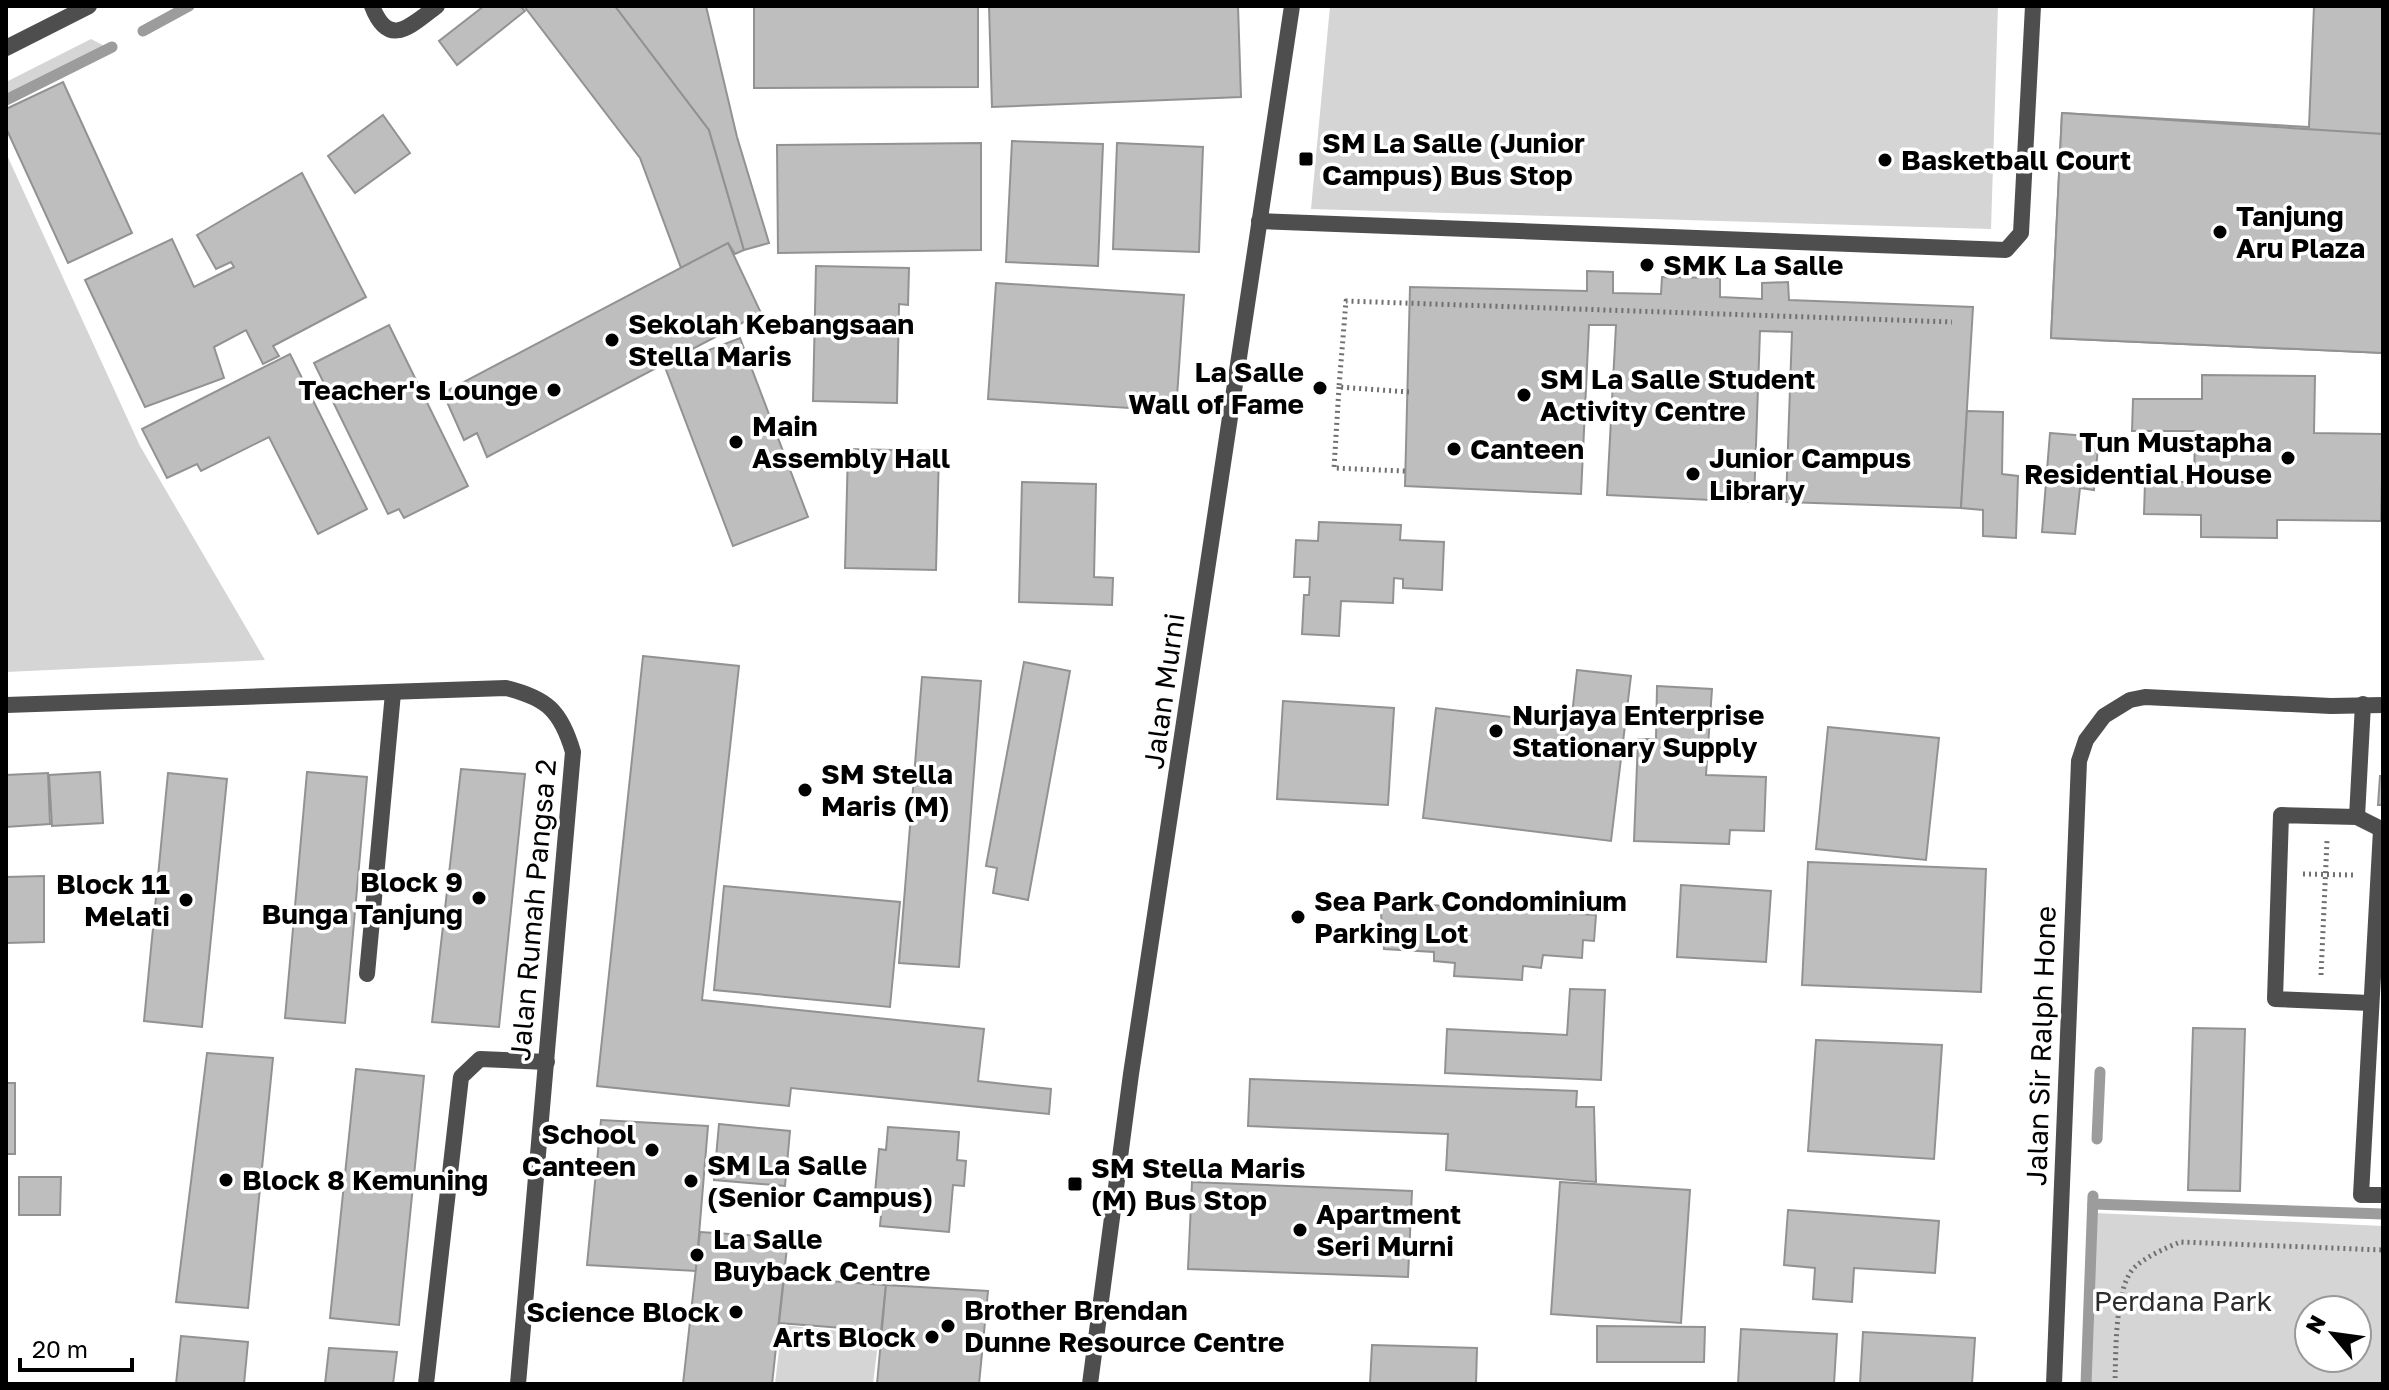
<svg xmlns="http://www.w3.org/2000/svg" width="2389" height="1390" viewBox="0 0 2389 1390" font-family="'Golos Text',sans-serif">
<rect width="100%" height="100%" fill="#fff"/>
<g fill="#d5d5d5" fill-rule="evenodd">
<path d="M1330,6h668l-7,223 -680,-20z"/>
<path d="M91,39l23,12 -108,54v-23z"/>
<path d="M6,153l134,293 125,214 -259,12z"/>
<path d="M2095,1213l288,13v158h-295zM2357,1310v48h-48v-48z"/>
<path d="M782,1325l97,10 -6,49h-98z"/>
</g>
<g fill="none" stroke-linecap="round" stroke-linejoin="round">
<g stroke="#9c9c9c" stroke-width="11">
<path d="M143,31l46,-25"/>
<path d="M6,100l106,-53"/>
<path d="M2097,1139l3,-67"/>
<path d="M2093,1204l290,10"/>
<path d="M2086,1384l7,-188"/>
</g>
</g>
<g fill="#bebebe" stroke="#929292" stroke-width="2">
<path d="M484,6h36l5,5 -68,54 -18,-24z"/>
<path d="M524,6h91l94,124 35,120 -9,4 -7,-11 -47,25 -41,-110z"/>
<path d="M615,6h91l31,131 32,106 -25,7 -35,-120z"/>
<path d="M754,6h224v81l-224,1z"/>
<path d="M989,6h249l3,91 -249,10z"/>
<path d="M2314,6h69v347l-332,-15 11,-225 247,14z"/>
<path d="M63,82l69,151 -64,30 -62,-135v-19z"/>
<path d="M2062,113l321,21v219l-332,-15z"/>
<path d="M383,115l27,38 -55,40 -27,-37z"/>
<path d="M1012,141l91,3 -5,122 -92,-4z"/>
<path d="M981,143v107l-203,3 -1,-108z"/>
<path d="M1117,143l86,4 -4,105 -86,-3z"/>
<path d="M302,173l64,124 -93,49 6,10 -16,8 -17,-34 -32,17 10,31 -79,29 -60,-127 87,-41 22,48 40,-20 -3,-5 -15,7 -19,-34z"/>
<path d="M728,243l33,70 -274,144 -10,-24 -13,7 -21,-47z"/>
<path d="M816,266l93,2 -1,37 -9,-1 -2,99 -84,-2z"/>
<path d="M1587,271l26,1v21l48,1 1,-17 58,1v19l42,2v-16l26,-1 1,18 184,7 -12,201 -175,-6 6,-170 -32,-1 -6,171 -147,-7 9,-170h-27l-8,169 -176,-8 5,-199 177,4z"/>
<path d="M996,283l188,12 -8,116 -188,-12z"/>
<path d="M389,325l79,161 -64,32 -5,-9 -11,5 -74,-151z"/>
<path d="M740,338l68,179 -75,29 -68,-179z"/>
<path d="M290,354l77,155 -49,25 -49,-97 -68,34 -4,-7 -30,14 -25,-49z"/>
<path d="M2202,375l113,1 -1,57 69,1 -2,87 -104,-1v18l-76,-1v-22l-57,-1 1,-32h49l1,-51h-63l1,-32h69z"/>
<path d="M1967,411l36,1 -1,62 16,2 -2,62 -33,-2v-26l-22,-2z"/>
<path d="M2050,433l49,4 -5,53 -14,-2 -5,46 -33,-2z"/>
<path d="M848,449l91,2 -3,119 -91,-2z"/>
<path d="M1022,482l74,2 -2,93 19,1 -1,27 -93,-3z"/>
<path d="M1319,522l82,3 -1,15 44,2 -2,48 -39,-2v-9l-9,-1 -1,25 -52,-2 -2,35 -37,-2 2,-39h5l1,-18h-16l2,-37 22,1z"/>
<path d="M643,656l96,10 -37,334 282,29 -6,52 73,8 -2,25 -258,-26 -2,18 -192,-20z"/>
<path d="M1024,662l46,9 -42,229 -35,-7 4,-25 -11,-2z"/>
<path d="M1577,670l54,6 -20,165 -188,-23 13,-110 135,16z"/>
<path d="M922,677l59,4 -22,286 -60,-4z"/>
<path d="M1657,686l55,3 -6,86 60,2 -2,54 -34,-1 -1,14 -95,-3 4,-102h18z"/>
<path d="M1283,701l111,7 -6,97 -111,-6z"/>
<path d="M1828,727l111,11 -13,122 -110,-11z"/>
<path d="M461,769l64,5 -26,253 -67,-5z"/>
<path d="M100,772l3,51 -51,3 -3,-51z"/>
<path d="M307,772l60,5 -22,246 -60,-5z"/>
<path d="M48,773l2,51 -44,3v-52z"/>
<path d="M168,773l59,6 -25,248 -58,-6z"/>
<path d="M2380,776h3v29h-5z"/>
<path d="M1808,862l178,7 -5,123 -179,-7z"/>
<path d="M44,876v66l-38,1v-66z"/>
<path d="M1681,885l90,6 -5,71 -89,-5z"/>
<path d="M724,886l176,16 -10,105 -176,-17z"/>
<path d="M1380,902l216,13 -2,26 -11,-1 -1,18 -39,-3 -2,13 -18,-2 -1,14 -68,-4 1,-13 -21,-2v-9l-50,-3z"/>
<path d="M1570,989l35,1 -4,90 -156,-7 2,-44 120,6z"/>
<path d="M2193,1028l52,1 -5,162 -52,-1z"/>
<path d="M1816,1040l126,5 -8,114 -126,-8z"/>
<path d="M207,1053l66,5 -25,250 -72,-6z"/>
<path d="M356,1069l68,7 -25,249 -69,-7z"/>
<path d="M1250,1079l327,12 -1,16h18l2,75 -150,-12 2,-36 -200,-8z"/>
<rect x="6" y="1083" width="9" height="71"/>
<path d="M601,1120l107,6 -12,145 -109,-6z"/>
<path d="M719,1124l71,7 -5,55 -71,-6z"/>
<path d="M888,1127l71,5 -2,28 9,1 -2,25 -11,-1 -4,47 -69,-6 2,-22h-8l5,-55 7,1z"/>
<path d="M19,1177h42l-1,38h-41z"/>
<path d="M1192,1182l220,9 -4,86 -220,-8z"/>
<path d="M1560,1182l130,8 -9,133 -130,-9z"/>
<path d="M1788,1210l151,11 -4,52 -81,-5 -2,34 -39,-3 2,-31 -31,-3z"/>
<path d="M700,1232l88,6 -16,146h-89z"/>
<path d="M784,1278l102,7 -5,46 -102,-8z"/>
<path d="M886,1285l102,6 -9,93h-102z"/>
<path d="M1597,1326l108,1 -1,35h-107z"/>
<path d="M1741,1329l96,5 -3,50h-96z"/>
<path d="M1863,1332l112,6 -3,46h-112z"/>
<path d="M181,1336l67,6 -4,42h-68z"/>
<path d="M1372,1345l105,3 -1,36h-106z"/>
<path d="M329,1348l68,4 -4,32h-68z"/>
</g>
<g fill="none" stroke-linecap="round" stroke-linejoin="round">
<g stroke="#707070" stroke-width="5" stroke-dasharray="2 4" stroke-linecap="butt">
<path d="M1339,387l-5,81 71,3"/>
<path d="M1409,392l-70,-5 7,-86 606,21"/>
<path d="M2303,874l50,1"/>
<path d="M2321,975l6,-134"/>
<path d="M2115,1384c1,-28 -1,-98 20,-117 12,-11 31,-19 45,-25l203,8"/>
</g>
<g stroke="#4e4e4e" stroke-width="16">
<path d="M372,6c17,44 39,19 65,0"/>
<path d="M1259,221l747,29 15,-17 12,-227"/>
<path d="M2357,817l6,-113"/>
<path d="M2381,830l-20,365h22"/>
<path d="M367,974l26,-281"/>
<path d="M2370,1003l-95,-4 6,-184 76,2 26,13"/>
<path d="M426,1384l35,-307 19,-18 67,3"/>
</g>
<g stroke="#4e4e4e" stroke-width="16">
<path d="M6,48l83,-42"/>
<path d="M6,705l500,-17c41,10 55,23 67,64l-55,632"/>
<path d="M1090,1384l41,-310 161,-1068"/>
<path d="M2054,1384l25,-623 7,-21 18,-24 26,-16 15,-3 186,9 52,-1"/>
</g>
</g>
<g fill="#000" stroke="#fff" stroke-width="3">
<rect x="1298" y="151" width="16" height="16" rx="4"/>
<circle cx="1885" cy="160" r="8"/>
<circle cx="2220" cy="232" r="8"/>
<circle cx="1647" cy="265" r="8"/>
<circle cx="612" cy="340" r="8"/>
<circle cx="1320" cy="388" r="8"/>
<circle cx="554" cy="390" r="8"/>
<circle cx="1524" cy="395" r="8"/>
<circle cx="736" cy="442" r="8"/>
<circle cx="1454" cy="449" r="8"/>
<circle cx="2288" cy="458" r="8"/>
<circle cx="1693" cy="474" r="8"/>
<circle cx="1496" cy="731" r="8"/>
<circle cx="805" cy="790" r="8"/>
<circle cx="479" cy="898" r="8"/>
<circle cx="186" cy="900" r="8"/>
<circle cx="1298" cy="917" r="8"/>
<circle cx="652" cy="1150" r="8"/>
<circle cx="226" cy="1180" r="8"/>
<circle cx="691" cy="1181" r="8"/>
<rect x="1067" y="1176" width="16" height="16" rx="4"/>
<circle cx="1300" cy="1230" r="8"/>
<circle cx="697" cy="1255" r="8"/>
<circle cx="736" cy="1312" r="8"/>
<circle cx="948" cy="1326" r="8"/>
<circle cx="932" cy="1337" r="8"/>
</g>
<g text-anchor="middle" stroke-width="7" stroke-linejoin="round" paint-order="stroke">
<g font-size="28" font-weight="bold" fill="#000" stroke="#fff" text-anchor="start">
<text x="1322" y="153">SM La Salle (Junior<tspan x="1322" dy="32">Campus) Bus Stop</tspan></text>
<text x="1901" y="170">Basketball Court</text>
<text x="2236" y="226">Tanjung<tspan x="2236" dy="32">Aru Plaza</tspan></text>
<text x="1663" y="275">SMK La Salle</text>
<text x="628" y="334">Sekolah Kebangsaan<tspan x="628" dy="32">Stella Maris</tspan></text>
<text x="1304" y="382" text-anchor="end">La Salle<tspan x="1304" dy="32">Wall of Fame</tspan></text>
<text x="1540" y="389">SM La Salle Student<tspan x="1540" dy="32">Activity Centre</tspan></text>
<text x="538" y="400" text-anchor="end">Teacher's Lounge</text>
<text x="752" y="436">Main<tspan x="752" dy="32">Assembly Hall</tspan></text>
<text x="2272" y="452" text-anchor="end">Tun Mustapha<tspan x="2272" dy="32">Residential House</tspan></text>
<text x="1470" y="459">Canteen</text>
<text x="1709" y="468">Junior Campus<tspan x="1709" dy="32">Library</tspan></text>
<text x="1512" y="725">Nurjaya Enterprise<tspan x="1512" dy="32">Stationary Supply</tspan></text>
<text x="821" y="784">SM Stella<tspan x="821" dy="32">Maris (M)</tspan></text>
<text x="463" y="892" text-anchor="end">Block 9<tspan x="463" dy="32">Bunga Tanjung</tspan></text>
<text x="170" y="894" text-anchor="end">Block 11<tspan x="170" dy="32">Melati</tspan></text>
<text x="1314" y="911">Sea Park Condominium<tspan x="1314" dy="32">Parking Lot</tspan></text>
<text x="636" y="1144" text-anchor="end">School<tspan x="636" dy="32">Canteen</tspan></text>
<text x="707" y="1175">SM La Salle<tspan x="707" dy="32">(Senior Campus)</tspan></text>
<text x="1091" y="1178">SM Stella Maris<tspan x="1091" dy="32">(M) Bus Stop</tspan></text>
<text x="242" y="1190">Block 8 Kemuning</text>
<text x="1316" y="1224">Apartment<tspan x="1316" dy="32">Seri Murni</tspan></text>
<text x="713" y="1249">La Salle<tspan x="713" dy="32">Buyback Centre</tspan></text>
<text x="964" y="1320">Brother Brendan<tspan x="964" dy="32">Dunne Resource Centre</tspan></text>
<text x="720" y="1322" text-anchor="end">Science Block</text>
<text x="916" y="1347" text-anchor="end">Arts Block</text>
</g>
<g font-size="28" fill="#000" stroke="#fff">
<text transform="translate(1164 691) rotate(-82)" y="10">Jalan Murni</text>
<text transform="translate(533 910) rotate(-85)" y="10">Jalan Rumah Pangsa 2</text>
<text transform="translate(2041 1046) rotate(-88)" y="10">Jalan Sir Ralph Hone</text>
</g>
<g font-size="28" fill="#2c2c2c" stroke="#fff">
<text x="2183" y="1311">Perdana Park</text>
</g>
</g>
<rect width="2389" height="1390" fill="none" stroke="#000000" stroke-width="16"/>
<g transform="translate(2333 1334) rotate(299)"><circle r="38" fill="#ffffff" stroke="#999999" stroke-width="2"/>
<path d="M0-6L14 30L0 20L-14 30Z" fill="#000000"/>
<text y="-12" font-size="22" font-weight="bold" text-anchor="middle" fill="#000000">N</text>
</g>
<path d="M20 1358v12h112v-12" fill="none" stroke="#000000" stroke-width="4"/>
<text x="32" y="1358" font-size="24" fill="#000000" stroke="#ffffff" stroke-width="6" paint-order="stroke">20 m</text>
</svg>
